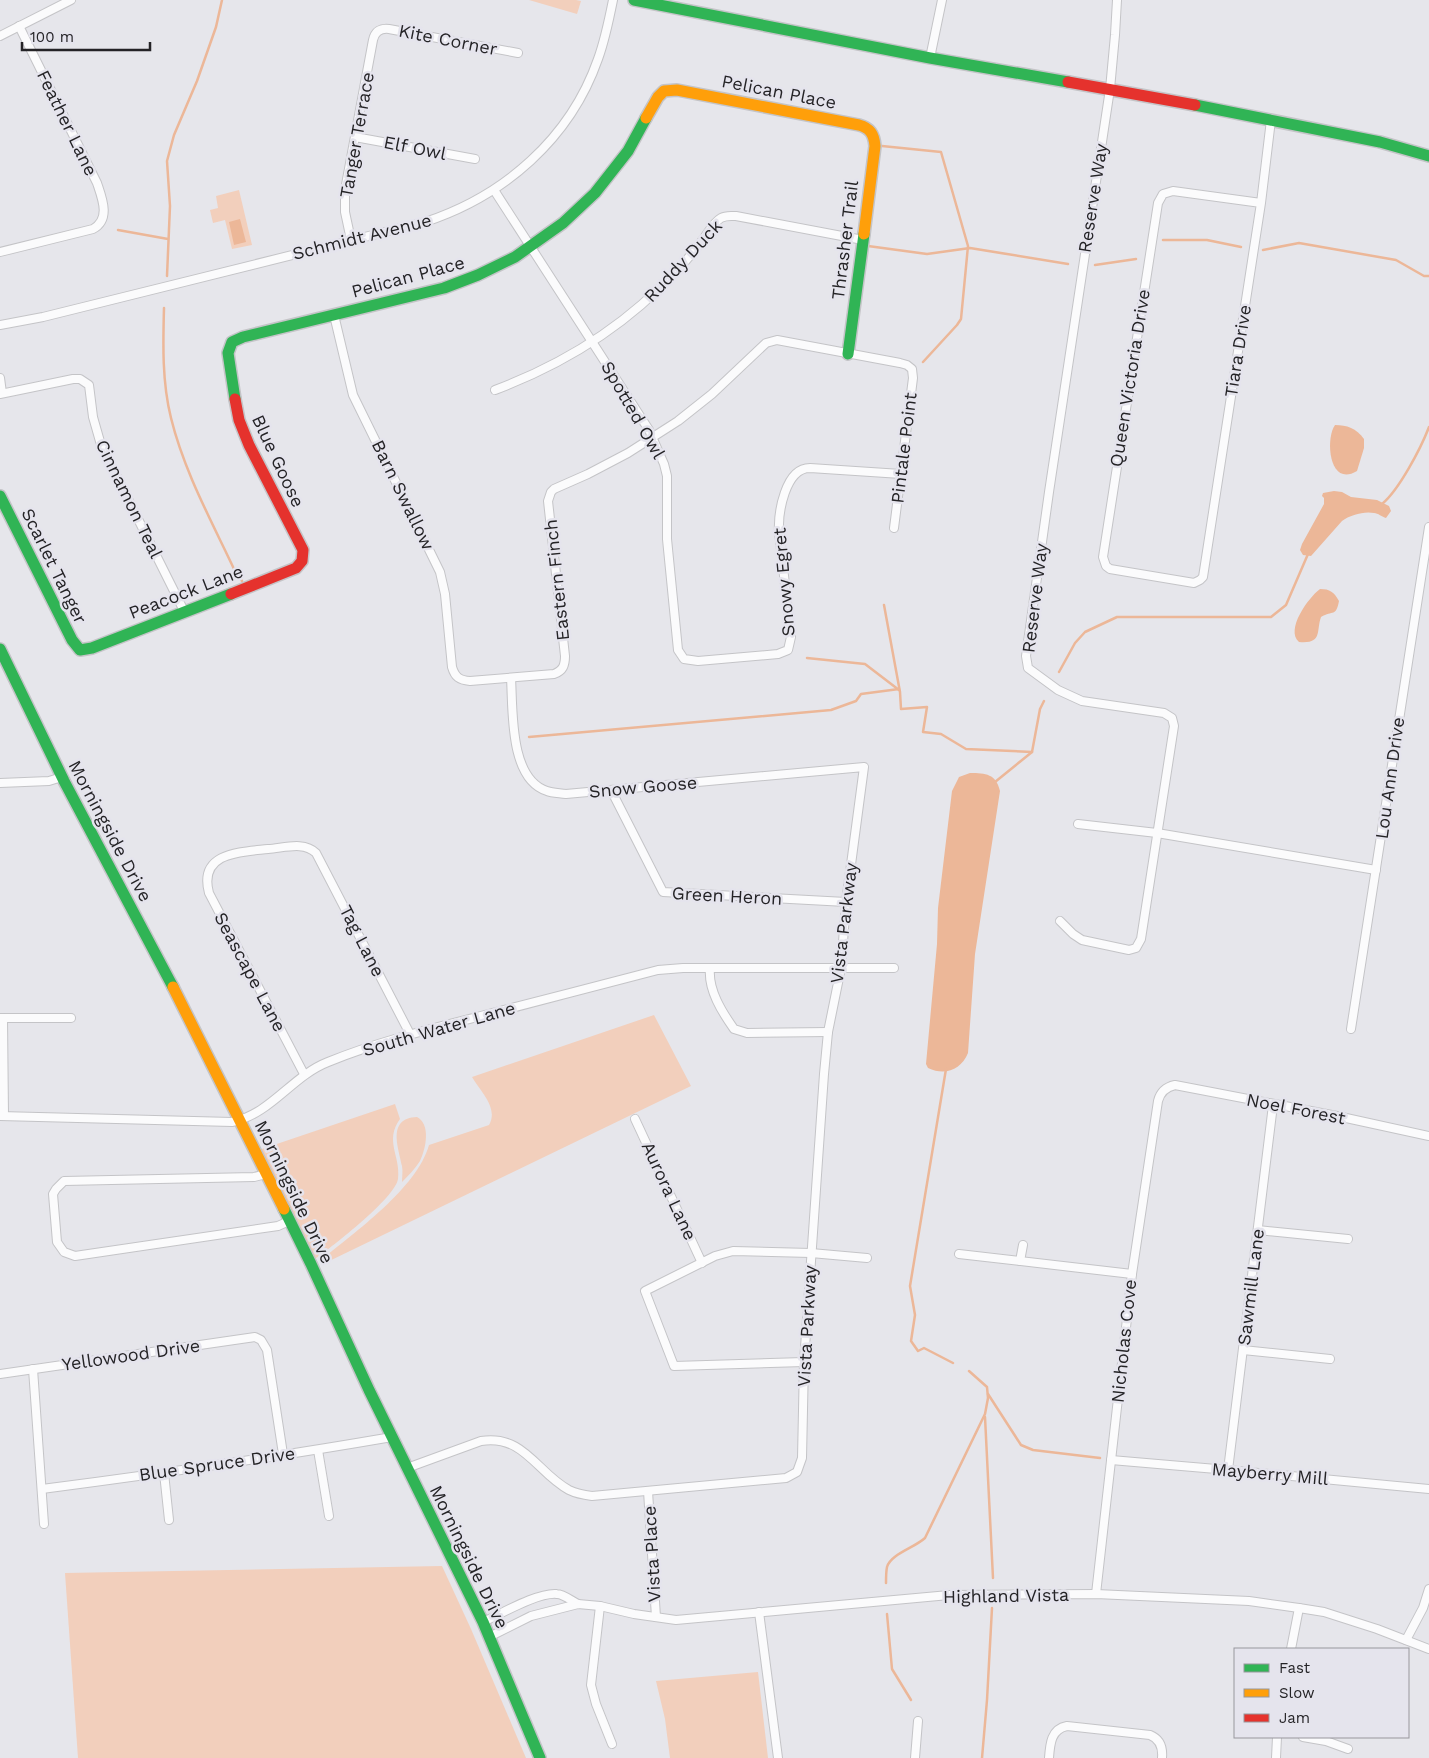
<svg xmlns="http://www.w3.org/2000/svg" width="1429" height="1758" viewBox="0 0 1429 1758" font-family="'Work Sans',sans-serif">
<rect width="100%" height="100%" fill="#e6e6eb"/>
<g fill="#f2cfbc">
<path d="M529,0h47l5,1 -4,13z"/>
<path d="M239,190l13,55 -20,4 -7,-29 -12,3 -3,-13 8,-2 -2,-12z"/>
<path d="M654,1015l37,71 -370,179v-5c34,-28 96,-72 108,-115l60,-20c10,-17 -9,-34 -17,-48z"/>
<path d="M395,1104l5,15c-16,22 1,37 -2,60 -3,19 -65,67 -83,80l-56,-109z"/>
<path d="M417,1117c14,7 9,32 3,44 -5,8 -12,15 -18,21 0,-5 1,-11 0,-16 -3,-17 -16,-48 15,-49z"/>
<path d="M442,1566l29,63 55,129h-448l-13,-185z"/>
<path d="M758,1672l10,86h-98l-5,-39 -9,-38z"/>
</g>
<g fill="#ecb798">
<path d="M240,219l6,23 -12,3 -5,-23z"/>
<path d="M1335,425c12,0 21,3 29,14v9l-7,23c-28,17 -32,-32 -22,-46z"/>
<path d="M1334,491l8,1 9,5 26,3 12,6 2,5 -5,7c-4,-1 -8,-5 -12,-5 -10,-2 -24,2 -32,8l-31,35 -8,-1 -3,-5 2,-6 22,-40v-6l-2,-2 1,-3z"/>
<path d="M1320,589c10,0 14,3 19,12 -3,16 -6,9 -18,16 -5,14 2,27 -22,25 -14,-12 9,-44 21,-53z"/>
<path d="M970,773c16,0 26,1 30,18l-25,163 -7,99c-7,17 -23,23 -40,15l-2,-4 11,-120 1,-36 14,-117 7,-14z"/>
</g>
<g fill="none" stroke-linecap="round" stroke-linejoin="round">
<g stroke="#ecb798" stroke-width="2.5">
<path d="M882,146l59,6 27,94 -7,73 -4,6 -34,37"/>
<path d="M118,230l50,9"/>
<path d="M1163,240h44l34,7"/>
<path d="M868,246l59,8 43,-6 98,16"/>
<path d="M1263,250l36,-7 97,17 28,16h5"/>
<path d="M1095,265l41,-6"/>
<path d="M167,276l3,-70 -3,-45 7,-26 23,-54 19,-54 6,-27"/>
<path d="M164,308c-1,36 -2,74 7,110 13,53 40,102 63,151l8,12"/>
<path d="M1382,504c17,-14 39,-56 47,-77"/>
<path d="M884,605l16,87 1,17 26,-2 -4,25 18,2 25,15 66,3 8,-43 4,-8"/>
<path d="M807,658l58,6 34,26"/>
<path d="M1059,672l16,-29 10,-11 32,-15h154l15,-12 22,-51"/>
<path d="M529,737l302,-27 25,-9 5,-7 38,-5"/>
<path d="M995,782l37,-30"/>
<path d="M946,1069l-36,217 5,29 -4,26 7,10 6,-3 29,15"/>
<path d="M988,1394l33,51 12,5 67,8"/>
<path d="M985,1417l8,161"/>
<path d="M886,1583c0,-5 0,-11 1,-16 4,-13 27,-19 38,-29l60,-124 3,-16 -1,-11 -18,-16"/>
<path d="M887,1614l5,55 19,31"/>
<path d="M982,1758l5,-58 5,-92"/>
</g>
<defs>
<g id="street">
<path d="M0,36l71,-36"/>
<path d="M930,58l12,-58"/>
<path d="M355,137l120,22"/>
<path d="M494,190l155,240 15,34 3,12v63l11,111 6,9 14,2 80,-7 10,-4 3,-13 -12,-105c-1,-19 6,-64 31,-64l91,6"/>
<path d="M1261,203l-88,-12 -10,3 -5,9 -55,354 3,9 4,3 84,14 6,-3 3,-3 58,-374 10,-83"/>
<path d="M351,240l-6,-28v-22l28,-150c2,-9 8,-12 16,-11l129,24"/>
<path d="M0,252l93,-23c18,-10 9,-31 4,-46l-78,-157"/>
<path d="M334,315l19,80 87,177 5,22 7,73c3,10 7,13 18,14l84,-7c9,-3 11,-9 11,-18l-17,-155 3,-9 3,-3 34,-15 40,-21 50,-32 34,-27 54,-51 11,-3 123,23 7,2 5,4 1,9 -19,150"/>
<path d="M0,325l43,-8 382,-95c79,-26 145,-83 173,-163 7,-19 11,-39 15,-59"/>
<path d="M0,378l2,15"/>
<path d="M495,390c69,-26 132,-65 182,-120 10,-10 19,-21 27,-32 5,-7 10,-16 17,-20 5,-3 10,-2 15,-2l127,24"/>
<path d="M0,394l73,-15h7l9,6 4,32 8,28 83,166"/>
<path d="M0,783l49,-2 13,-4"/>
<path d="M611,790l52,102 183,10"/>
<path d="M1078,824l79,9 219,37"/>
<path d="M1060,921l13,13 9,6 47,10 7,-2 5,-9 33,-213 -2,-8 -8,-5 -82,-12 -24,-11 -30,-22 -2,-12 23,-164 61,-403 5,-54 2,-35"/>
<path d="M710,969c-2,21 12,43 24,60l13,4 81,-1"/>
<path d="M0,1018h71"/>
<path d="M3,1018l1,98"/>
<path d="M1351,1029l78,-502"/>
<path d="M304,1074l-95,-181c-11,-41 32,-41 59,-44 16,-1 36,-8 48,4l94,181"/>
<path d="M0,1116l232,6c39,-8 60,-46 96,-60 49,-20 102,-33 153,-46 59,-15 118,-31 177,-46l25,-2h211"/>
<path d="M635,1119l67,144"/>
<path d="M266,1174l-12,3 -190,4 -8,8 -3,5 4,48 7,10 11,4 203,-30 11,-5"/>
<path d="M1258,1230l90,9"/>
<path d="M959,1254l173,20"/>
<path d="M1020,1261l3,-16"/>
<path d="M1243,1350l87,9"/>
<path d="M804,1362l-130,4 -29,-75 70,-35 18,-5 78,2 56,5"/>
<path d="M33,1369l11,155"/>
<path d="M0,1374l255,-37 6,3 6,10 16,104"/>
<path d="M318,1450l11,66"/>
<path d="M1111,1460l117,10 201,19"/>
<path d="M407,1468l74,-27c43,-7 56,32 88,49 8,4 15,5 23,6l194,-18 11,-6 5,-14 2,-96 20,-288 4,-42 13,-64 5,-66 18,-135 -298,27c-6,-1 -14,-1 -19,-3 -38,-12 -34,-82 -36,-113"/>
<path d="M1228,1470l45,-365"/>
<path d="M164,1473l5,47"/>
<path d="M42,1489c117,-15 234,-32 350,-52"/>
<path d="M648,1491l8,126"/>
<path d="M1096,1594l36,-320 26,-173c2,-8 8,-14 17,-16l162,31 92,20"/>
<path d="M600,1606l-9,79 5,19 16,40"/>
<path d="M759,1612l19,146"/>
<path d="M483,1622c18,-8 55,-30 74,-28 6,0 15,7 21,10"/>
<path d="M489,1637l42,-21 47,-12 22,2 34,8 42,6 273,-25 147,-1 153,7 50,7 25,4 53,17 52,20"/>
<path d="M1406,1640l17,-32 6,-19"/>
<path d="M1291,1649l8,-41"/>
<path d="M1303,1737l23,4 22,8"/>
<path d="M915,1758l3,-37"/>
<path d="M1049,1758c1,-14 2,-29 18,-32l83,9c10,4 13,12 12,23"/>
<path d="M1276,1758l1,-21"/>
</g>
<g id="fast">
<path d="M634,0l296,58 138,24"/>
<path d="M1195,105l185,37 49,14"/>
<path d="M848,354l16,-120"/>
<path d="M235,399l-7,-46 4,-11 11,-5 201,-49 34,-13 37,-18 48,-34 32,-30 33,-42 18,-33"/>
<path d="M0,496l72,144 8,10 12,-2 139,-54"/>
<path d="M0,649l64,132 109,206"/>
<path d="M284,1209l27,55 58,126 114,232 57,136"/>
</g>
<g id="slow">
<path d="M646,118l12,-21 6,-6 13,-1 182,35c11,3 15,9 16,21l-11,88"/>
<path d="M173,987l111,222"/>
</g>
<g id="jam">
<path d="M1068,82l127,23"/>
<path d="M231,594l65,-26 6,-7 1,-11 -54,-105 -10,-25 -4,-21"/>
</g>
</defs>
<use href="#street" stroke="#c4c4c7" stroke-width="10"/>
<use href="#fast" stroke="#c4c4c7" stroke-width="14"/>
<use href="#slow" stroke="#c4c4c7" stroke-width="14"/>
<use href="#jam" stroke="#c4c4c7" stroke-width="14"/>
<use href="#street" stroke="#fbfbfc" stroke-width="8"/>
<use href="#fast" stroke="#30b455" stroke-width="11"/>
<use href="#slow" stroke="#ff9f0a" stroke-width="11"/>
<use href="#jam" stroke="#e5322d" stroke-width="11"/>
</g>
<g text-anchor="middle" stroke-width="5" stroke-linejoin="round" paint-order="stroke">
<g font-size="18" fill="#242326" stroke="#e5e4ed">
<text transform="translate(448 40) rotate(11)" y="6">Kite Corner</text>
<text transform="translate(779 92) rotate(11)" y="6">Pelican Place</text>
<text transform="translate(67 123) rotate(64)" y="6">Feather Lane</text>
<text transform="translate(357 135) rotate(-80)" y="6">Tanger Terrace</text>
<text transform="translate(415 148) rotate(11)" y="6">Elf Owl</text>
<text transform="translate(1093 198) rotate(-81)" y="6">Reserve Way</text>
<text transform="translate(362 237) rotate(-14)" y="6">Schmidt Avenue</text>
<text transform="translate(845 240) rotate(-83)" y="6">Thrasher Trail</text>
<text transform="translate(683 261) rotate(-47)" y="6">Ruddy Duck</text>
<text transform="translate(408 277) rotate(-15)" y="6">Pelican Place</text>
<text transform="translate(1238 351) rotate(-81)" y="6">Tiara Drive</text>
<text transform="translate(1130 378) rotate(-81)" y="6">Queen Victoria Drive</text>
<text transform="translate(633 410) rotate(60)" y="6">Spotted Owl</text>
<text transform="translate(904 448) rotate(-83)" y="6">Pintale Point</text>
<text transform="translate(278 461) rotate(65)" y="6">Blue Goose</text>
<text transform="translate(403 495) rotate(64)" y="6">Barn Swallow</text>
<text transform="translate(129 499) rotate(64)" y="6">Cinnamon Teal</text>
<text transform="translate(54 566) rotate(64)" y="6">Scarlet Tanger</text>
<text transform="translate(557 580) rotate(-96)" y="6">Eastern Finch</text>
<text transform="translate(784 582) rotate(-95)" y="6">Snowy Egret</text>
<text transform="translate(186 592) rotate(-21)" y="6">Peacock Lane</text>
<text transform="translate(1035 598) rotate(-83)" y="6">Reserve Way</text>
<text transform="translate(1390 778) rotate(-82)" y="6">Lou Ann Drive</text>
<text transform="translate(643 787) rotate(-5)" y="6">Snow Goose</text>
<text transform="translate(110 831) rotate(62)" y="6">Morningside Drive</text>
<text transform="translate(727 896) rotate(3)" y="6">Green Heron</text>
<text transform="translate(844 923) rotate(-83)" y="6">Vista Parkway</text>
<text transform="translate(362 941) rotate(63)" y="6">Tag Lane</text>
<text transform="translate(250 972) rotate(62)" y="6">Seascape Lane</text>
<text transform="translate(439 1029) rotate(-16)" y="6">South Water Lane</text>
<text transform="translate(1296 1109) rotate(11)" y="6">Noel Forest</text>
<text transform="translate(669 1191) rotate(65)" y="6">Aurora Lane</text>
<text transform="translate(294 1192) rotate(64)" y="6">Morningside Drive</text>
<text transform="translate(1251 1287) rotate(-83)" y="6">Sawmill Lane</text>
<text transform="translate(807 1326) rotate(-87)" y="6">Vista Parkway</text>
<text transform="translate(1124 1341) rotate(-84)" y="6">Nicholas Cove</text>
<text transform="translate(131 1355) rotate(-8)" y="6">Yellowood Drive</text>
<text transform="translate(217 1464) rotate(-8)" y="6">Blue Spruce Drive</text>
<text transform="translate(1270 1474) rotate(5)" y="6">Mayberry Mill</text>
<text transform="translate(652 1554) rotate(-93)" y="6">Vista Place</text>
<text transform="translate(469 1557) rotate(64)" y="6">Morningside Drive</text>
<text transform="translate(1006 1596) rotate(-1)" y="6">Highland Vista</text>
</g>
</g>
<rect x="1234" y="1648" width="175" height="90" fill="#e5e4ed" stroke="#98979d"/>
<rect x="1244" y="1664" width="25" height="8" fill="#30b455" stroke="#98979d"/>
<text x="1279" y="1673" font-size="15" fill="#242326">Fast</text>
<rect x="1244" y="1689" width="25" height="8" fill="#ff9f0a" stroke="#98979d"/>
<text x="1279" y="1698" font-size="15" fill="#242326">Slow</text>
<rect x="1244" y="1714" width="25" height="8" fill="#e5322d" stroke="#98979d"/>
<text x="1279" y="1723" font-size="15" fill="#242326">Jam</text>
<path d="M22 42v8h128v-8" fill="none" stroke="#242326" stroke-width="2.5"/>
<text x="30" y="42" font-size="15" fill="#242326" stroke="#e5e4ed" stroke-width="4" paint-order="stroke">100 m</text>
</svg>
